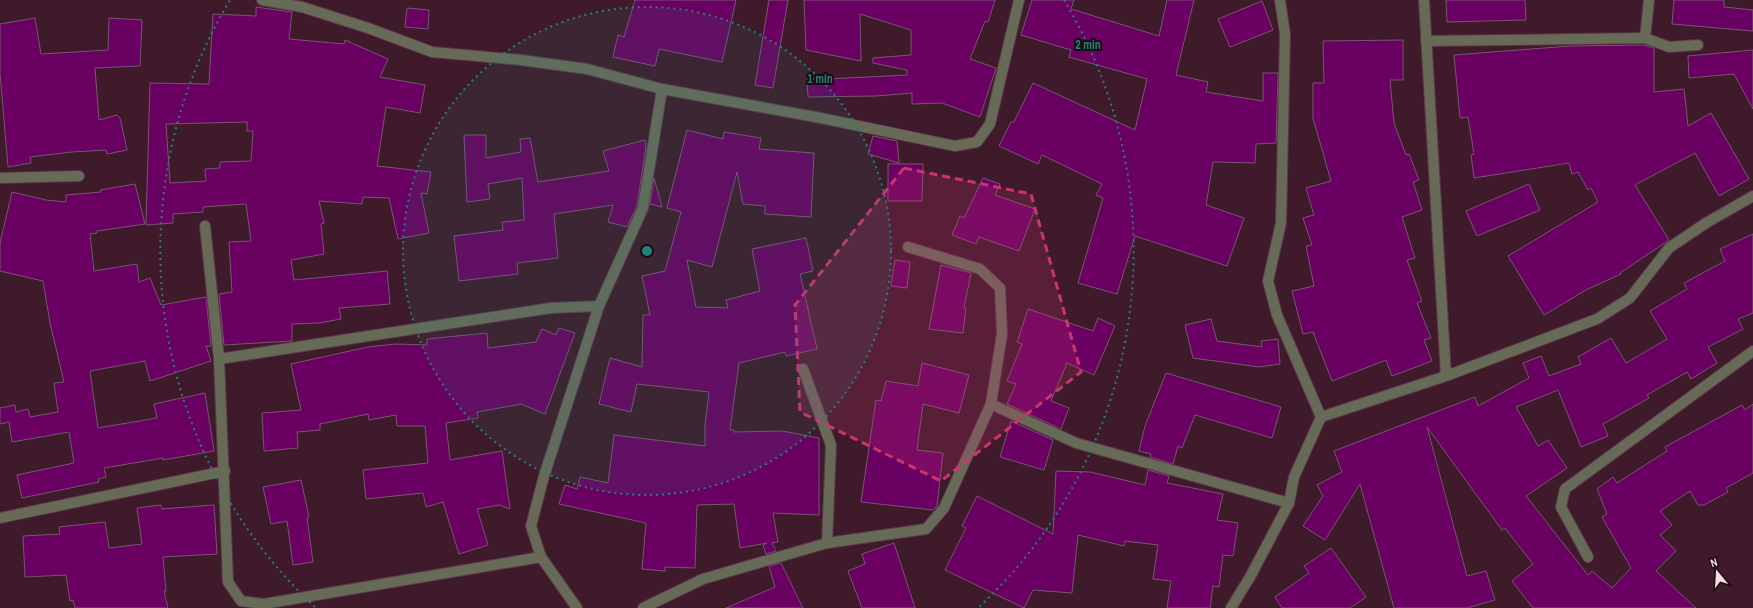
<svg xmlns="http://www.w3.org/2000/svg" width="1753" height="608" viewBox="0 0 1753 608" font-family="'Archivo Narrow',sans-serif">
<rect width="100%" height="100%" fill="#3f1a2b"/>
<g fill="#6a0061" stroke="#785572" fill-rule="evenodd">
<path d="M635,0h101l-14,62 -63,-13 -4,17 -42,-9 5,-22 6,2z"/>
<path d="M769,0h19l-15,88 -18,-3z"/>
<path d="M804,0h191l-7,22 -3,-1 -15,38 26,9 -16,49 -38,-14 -30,1v-11l-36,3 -68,1 -1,-17 100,-5v-5l-34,-7v-5l38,-3v-25l-51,-16 1,47 -55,-11z"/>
<path d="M1032,0h42l-3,9 88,27 8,-36h27l-18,75 32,7 -2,10 57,9v-28h15l-2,70 -20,1 -1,19 -42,-1 -7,43 38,13 -17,48 -92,-30 -18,58 -39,-11 25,-85 -7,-3 6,-11 -60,-29 -4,9 -39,-18 12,-24h3l19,-39 102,47 12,-51 -78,-22 2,-7 -50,-15z"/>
<path d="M1446,0h79l1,20 -79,2z"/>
<path d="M1674,0h50v7l29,3v21l-81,-7z"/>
<path d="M1262,1l11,29 -43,17 -12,-28z"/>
<path d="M256,7l36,5 -3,27 55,5 1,-4 43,19 -8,18 45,8 -5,28 -34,-6 -9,59 54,6 -4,22 -6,-1 8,40 -31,6 -9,-41 -26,-1 -1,7 -43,-3 5,22 -3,1 3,30 -33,6 3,20 93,-9 3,33 -51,4 2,11 -22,4 -27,1v17l-68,4 -5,-51 13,-2 -3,-50 22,-1 -5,-37 -43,3v5l-30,2v9l-27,2 4,-142 59,1 4,-70 43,2zM247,122v9h6l-2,30 -31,1v6l-15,1 1,12 -36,2 -4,-59z"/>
<path d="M407,8l22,2 -1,19 -23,-2z"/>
<path d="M35,18l6,36 67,-4 1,-32 33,2 -2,46 -45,2 4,52 18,-5 3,3 7,32 -20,4 -1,-4 -34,2 -42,5 1,6 -23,4 -8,-94v-49z"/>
<path d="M1403,40v40h-13l4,43 12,32 3,-1 10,26 -6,2 9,28 -20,7 13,41 -8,2 15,41 -5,2 14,35 -7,2 8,21 -40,15 -6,-16 -54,21 -19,-49 -10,2 -11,-43 22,-5 -8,-40 6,-1 -9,-27 11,-3 -8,-27 25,-7 -18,-63v-35h11l-1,-42z"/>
<path d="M1644,45l10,3v44l30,-3 4,37 23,-13 38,66 -30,17 -24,-43 -60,32 34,55 -49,33 1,1 -35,16 -42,25 -36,-59 90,-54 -7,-14 -3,2 -10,-18 -6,2 -3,-11 -95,15 -3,-23 3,-1 -6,-37 -8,1 -6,-63 116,-9z"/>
<path d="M1753,50v59l-19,-35 -45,4 -1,-22z"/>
<path d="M687,130l36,9 1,-7 37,6 -2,11 55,4 -3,64 -46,-3v-8l-22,-2 -6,-32 -25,95 -25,-7 9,47 32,1 -2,-8 34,-9 -8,-42 54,-11 7,33 -13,3 17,75 -31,7 -1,-4 -46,11 -9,67h4v2l48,-1 37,7v77l-46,-2 5,29 -6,1 4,8 -10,3 -3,-9 4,-2 -27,5 -6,-44 -37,1 -2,63 -30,-1v4l-23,-2 4,-46 -87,-19 6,-19 12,4 3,-12 28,6 6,-48 91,11v-21l4,-33 -72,-8 -6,28 -32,-8 11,-46 32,9 1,-52h7l-8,-39 23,-5 16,-59 -14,-4z"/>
<path d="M464,135h22v23l35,-6 -1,-13 10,-1 8,44 71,-11 -6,-20 42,-11 1,6 -9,60 -10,21 -19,-5 5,-17 -59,9 4,44 -41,5 1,11 -59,7 -5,-45 49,-6 -1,-8 22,-2 -2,-42 -34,6 2,15 -23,3z"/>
<path d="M873,136l24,5 2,22 -31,-9z"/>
<path d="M888,164h35l-1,37h-34z"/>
<path d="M654,178l8,29 -12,-3z"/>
<path d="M983,178l17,6 -5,11 40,14 -16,42 -40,-14 -3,7 -24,-9 8,-19 4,2z"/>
<path d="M135,184l10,40 -48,7v2l-7,1 4,37 43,-7 2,18 11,-4 11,27 45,-8 5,49h-5l5,15 -61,20 -5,-20 -55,10 8,57 59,-10 -3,-14 51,-11 9,58 -51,9v-2l-59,10 2,9 -8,2 1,3 -77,16 -5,-23 57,-12 -5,-31 -57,10 -3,-20 -9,2v-16l15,-3 1,7 12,-3 2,8 28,-5 -4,-29 10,-1 -14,-59 -7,-42 -43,-10v-28l12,-51 34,8 20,2v-7l35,-3 -1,-2z"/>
<path d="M1529,184l11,26 -63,26 -11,-25z"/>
<path d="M1753,234v79l-15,6 5,10 -35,18 9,16 -26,16 -4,-7 -40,23 2,3 -46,26 5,12 -27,11 -23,-57 -42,17 22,39 10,-6 19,28 -41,28 62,79 4,-4 20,17 19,-20 -29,-51 5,-3 -10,-25 16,-12 4,6 50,-32 -2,-4 77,-42 3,5 8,-6v69l-27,15 2,4 -24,13h-6l-8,-14 -30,20 12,14 -12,10 16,16 -20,20 40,37h-163l-21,-27 21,-17 -28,-36 -3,2 -75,-103 40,149 19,-5 9,29 -28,8h-73l-34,-124 -35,56 -22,-14 20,-30 -6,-11 25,-13 -8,-21 141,-54 3,9 51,-28 -6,-15 18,-7 8,20 32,-12 -3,-7 33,-19 15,25 41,-24 -17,-28 37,-22 -3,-6 41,-22 -5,-12z"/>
<path d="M895,260l15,2 -3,26 -16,-2z"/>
<path d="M941,265l30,8 -7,35h2l-3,25 -34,-4z"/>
<path d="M1028,309l65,22 5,-13 17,8 -21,49 -27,-12 -16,38 18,7 -8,21 -54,-25 9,-20 -9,-3 15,-37 -5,-2z"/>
<path d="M1211,319l6,22 45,6 -1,-6 17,-2 2,25 -21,3 -66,-9 -8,-33z"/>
<path d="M559,328l16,5 -30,81 -24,-10 -44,8 1,6 -32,5 4,37 52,-9 8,58 -11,-4 -22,4 11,36 -29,9 -16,-52 -17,5 -3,-14 -57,6 -3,-29 65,-7 -3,-37h-28l-1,-11 -27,5 -1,-6 -48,10v6l-23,2 1,16 -34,3 -2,-38 39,-3 -10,-46 77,-17 28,-3 31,1v-6l60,-6 1,15 48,-6 6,-13 14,6z"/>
<path d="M922,363l47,12 -10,38 -36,-9 -6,46 26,3 -6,53 -4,4 -72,-8 15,-102 5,1 5,-20 32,5z"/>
<path d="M1166,373l115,34 -9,31 -77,-23 -13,33 -4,-2 -5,18 -23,-7 1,-3 -12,-3 6,-25z"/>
<path d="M1011,421l42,19 -9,30 -44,-13z"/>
<path d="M1148,470l21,6 -2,7 56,11 -6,26 21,3 -5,33 -10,-1 -4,32 -6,-1 -3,22h-43l4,-27 -18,-2 5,-34 -33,-4 -1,5 -46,-11 -6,58 -39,-3 -9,18 -79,-38 21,-42 -4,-2 15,-30 76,38 3,-63 34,1 55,13z"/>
<path d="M301,480l8,37 -2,1 6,44 -20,3 -6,-44 -16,3 -8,-37z"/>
<path d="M161,505l1,4 52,-4 3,49 -54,3 3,34h-2l4,17h-93l-2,-8 -3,1 -4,-26 -41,2 -2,-41 37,-2 -1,-7 46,-5 4,26 33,-4 -5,-36z"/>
<path d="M894,543l21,65h-53l-14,-37 17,-7 -3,-10z"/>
<path d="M1331,548l35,49 -16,11h-68l-7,-11 34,-24 -5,-7z"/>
<path d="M781,563l22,45h-77l49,-21 -6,-21z"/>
</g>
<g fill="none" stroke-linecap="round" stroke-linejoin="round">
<defs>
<g id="street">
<path d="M262,0l40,7 66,21 64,24 89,8 66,9 75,20 159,29 134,28 22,-4 13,-18 29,-124"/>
<path d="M1424,0l22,376"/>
<path d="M1645,38l4,-38"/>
<path d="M1426,41l219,-3 24,9 29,-2"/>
<path d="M0,178l79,-2"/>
<path d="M205,226l14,133 9,223 13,19 23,3 277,-47"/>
<path d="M219,359l332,-51 48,-2"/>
<path d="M803,369l28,76 -4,98"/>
<path d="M991,404l85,39 213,60"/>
<path d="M1321,417l125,-41 151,-57 33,-21 39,-50 37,-25 47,-27"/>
<path d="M0,518l225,-47"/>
<path d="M1588,557l-27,-50 4,-18 188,-138"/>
<path d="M577,608l-36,-51 -10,-31 13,-50 55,-170 44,-98 19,-119"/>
<path d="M643,608l60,-29 124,-36 99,-14 18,-21 47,-104 11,-70 -2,-46 -20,-19 -72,-22"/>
<path d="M1231,608l19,-31 39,-74 5,-26 27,-60 -44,-102 -9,-34 13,-58 4,-189 -5,-34"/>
</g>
</defs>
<use href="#street" stroke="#5c3949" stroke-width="12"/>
<use href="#street" stroke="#686a58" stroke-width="10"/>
</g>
<path fill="#ca3570" fill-opacity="0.2" stroke="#ca3570" stroke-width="3" stroke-dasharray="8 5" stroke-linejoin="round" d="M904,168l127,26 50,178 -140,109 -141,-69 -5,-107z"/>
<circle cx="647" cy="251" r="244" fill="#26807a" fill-opacity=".12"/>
<g fill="none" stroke="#26807a" stroke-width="2" stroke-dasharray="2 4">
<circle cx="647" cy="251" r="244"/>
<path d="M315 607A487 487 0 0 1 230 0M1064 0A487 487 0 0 1 979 607"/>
</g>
<circle cx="647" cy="251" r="6" fill="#26807a" stroke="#1c0b12" stroke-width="2"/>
<g font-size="12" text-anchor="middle" font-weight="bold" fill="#26807a" stroke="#1c0b12" stroke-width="4" stroke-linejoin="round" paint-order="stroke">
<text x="1088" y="49">2 min</text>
<text x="820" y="83">1 min</text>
</g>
<g transform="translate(1717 572) rotate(342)" stroke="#1c0b12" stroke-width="3" paint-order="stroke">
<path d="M0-3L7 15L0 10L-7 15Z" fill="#f5dce5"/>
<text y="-6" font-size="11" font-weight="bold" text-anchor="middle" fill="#f5dce5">N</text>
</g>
</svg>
